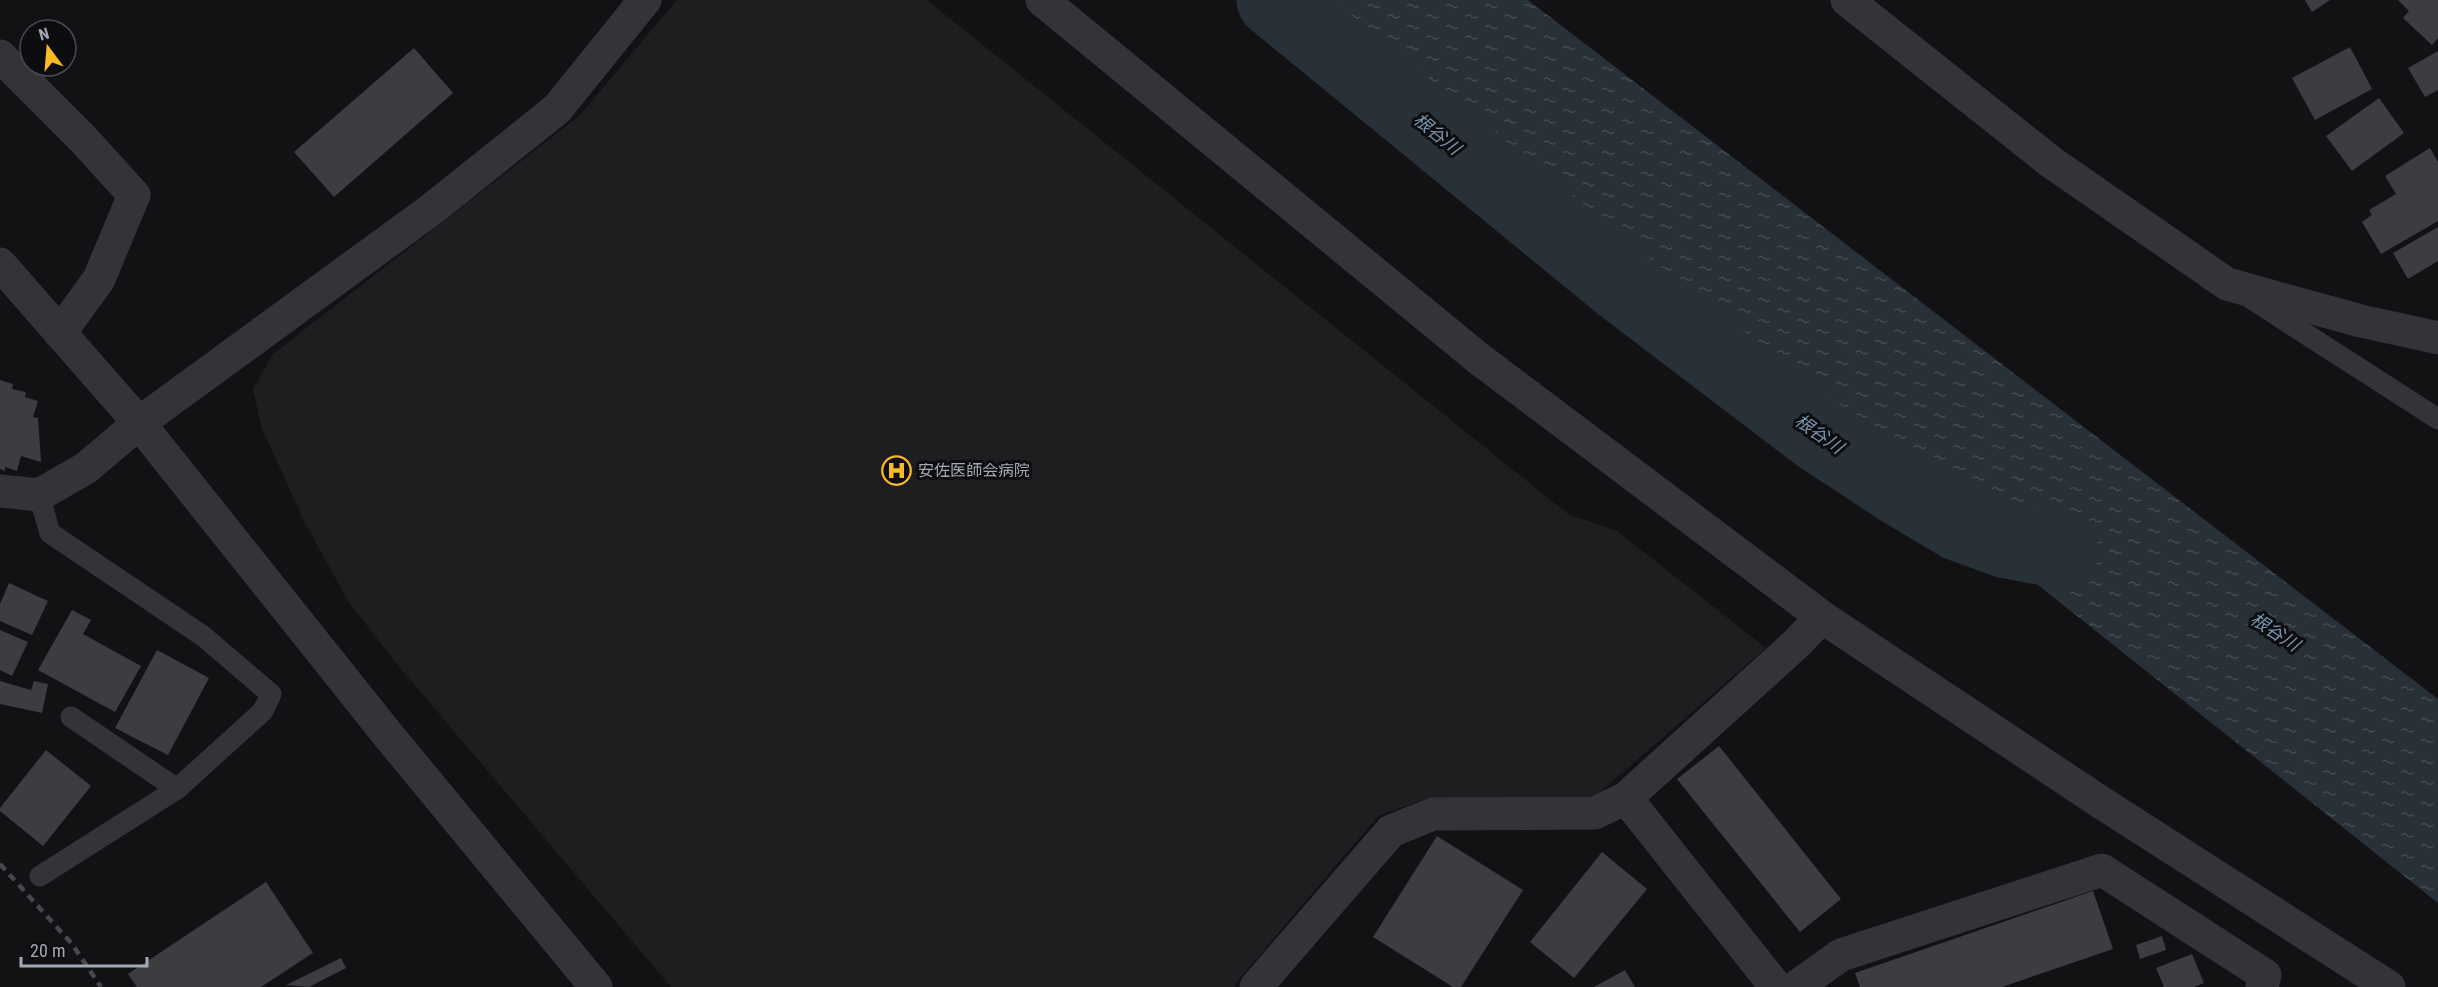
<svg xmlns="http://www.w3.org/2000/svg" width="2438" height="987" viewBox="0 0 2438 987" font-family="'Roboto Condensed','Noto Sans JP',sans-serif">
<defs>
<pattern id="water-ripples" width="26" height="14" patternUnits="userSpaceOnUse" patternTransform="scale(1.5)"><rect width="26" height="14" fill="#283038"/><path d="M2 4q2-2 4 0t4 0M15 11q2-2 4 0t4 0" fill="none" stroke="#444b53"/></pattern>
</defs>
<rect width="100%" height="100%" fill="#121214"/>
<path fill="#1e1e21" d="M677,0h250l641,514 49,17 149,117 -174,151 -164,-1 -50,18 -142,167 -1,4h-564l-275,-324 -48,-62 -44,-80 -43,-95 -8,-37 20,-35 306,-238z"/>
<path fill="url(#water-ripples)" d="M1302,0h226l910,699v204z"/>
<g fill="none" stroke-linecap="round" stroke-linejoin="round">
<path stroke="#283038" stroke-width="75" d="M1274,0l349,286 196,149 82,54 59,35 47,17 54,10"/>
</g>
<g fill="#3c3d41">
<path d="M2305,0h25l-18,12z"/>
<path d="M2398,0h40v38l-6,7 -29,-27 6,-7z"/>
<path d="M2350,47l22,42 -57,31 -23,-42z"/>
<path d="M414,48l39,45 -119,104 -40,-45z"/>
<path d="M2438,51v39l-13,7 -17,-29z"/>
<path d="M2379,98l25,35 -52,38 -26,-35z"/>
<path d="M2430,148l8,14v59l-57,33 -19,-32 10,-7 -3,-5 27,-16 -11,-18z"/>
<path d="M2438,227v34l-30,18 -15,-26z"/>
<path d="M0,380l13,4 -1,5 14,3 -1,5 13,4 -5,16 5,1 3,44 -20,-6 -4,15 -12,-4v4l-5,-2z"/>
<path d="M9,583l39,18 -16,34 -32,-14v-17z"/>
<path d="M72,610l19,10 -8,14 58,32 -26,46 -77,-42z"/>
<path d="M0,630l28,12 -16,34 -12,-6z"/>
<path d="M157,650l52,28 -41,77 -53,-27z"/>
<path d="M0,681l31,9 3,-9 14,3 -6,29 -42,-9z"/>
<path d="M1719,746l122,153 -41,33 -123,-153z"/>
<path d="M46,750l45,36 -48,60 -43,-35v-3z"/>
<path d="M1437,836l86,54 -62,97h-8l-80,-50z"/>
<path d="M1602,852l45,37 -73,89 -44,-36z"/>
<path d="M266,882l47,71 -52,34h-124l-9,-13z"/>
<path d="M2093,891l20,58 -111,38h-142l-5,-14z"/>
<path d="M2162,936l4,14 -26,9 -4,-14z"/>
<path d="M2192,954l12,29 -10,4h-30l-8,-19z"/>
<path d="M341,958l5,10 -37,19 -23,-2z"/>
<path d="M1625,970l10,17h-41z"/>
</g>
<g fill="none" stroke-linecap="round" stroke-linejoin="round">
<g stroke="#333439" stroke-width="21">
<path d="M2250,298l188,121"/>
<path d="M39,495l11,38 153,103 68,58 -8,17 -86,78 -137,87"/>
<path d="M71,717l106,72"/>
</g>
<g stroke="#333439" stroke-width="33">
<path d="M1847,0l204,162 176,122 134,37 77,17"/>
<path d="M0,56l83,83 51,56 -35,84 -39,54"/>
<path d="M0,491l39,4 47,-27 53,-45"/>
<path d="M1626,798l150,189"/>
<path d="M1256,987l135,-156 42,-17 162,-1 31,-15 170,-154 26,-27"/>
<path d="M1796,987l45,-32 261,-85 163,105 -3,12"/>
</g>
<g stroke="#333439" stroke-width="33">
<path d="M1042,0l436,358 344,259 283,188 284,182"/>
<path d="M0,264l139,159 249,312 208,252"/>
<path d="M139,423l293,-214 125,-100 88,-109"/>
</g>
<path stroke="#46484e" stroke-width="4.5" stroke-dasharray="8 6" stroke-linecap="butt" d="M0,864l72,80 29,43"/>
</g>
<defs>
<symbol id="hospital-ring" viewBox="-11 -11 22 22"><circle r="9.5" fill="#0d0d0f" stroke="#f9ba25" stroke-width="1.5"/><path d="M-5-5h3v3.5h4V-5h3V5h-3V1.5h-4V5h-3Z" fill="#f9ba25"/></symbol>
</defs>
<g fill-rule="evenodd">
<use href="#hospital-ring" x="880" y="454" width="33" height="33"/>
</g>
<g text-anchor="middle" stroke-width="6" stroke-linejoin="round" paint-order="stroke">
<g font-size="16" fill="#a3a8b5" stroke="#0d0d0f" text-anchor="start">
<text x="918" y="476">安佐医師会病院</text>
</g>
<g font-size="18" font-style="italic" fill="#7895b2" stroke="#0d0d0f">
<text transform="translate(1437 134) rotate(39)" y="6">根谷川</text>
<text transform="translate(1819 434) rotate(35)" y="6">根谷川</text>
<text transform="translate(2275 632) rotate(33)" y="6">根谷川</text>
</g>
</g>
<g transform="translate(48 48) rotate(344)"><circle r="28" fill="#0d0d0f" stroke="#494b51" stroke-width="1.5"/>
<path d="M0-4.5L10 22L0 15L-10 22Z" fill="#f9ba25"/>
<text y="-9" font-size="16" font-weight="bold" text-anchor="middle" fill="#a3a8b5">N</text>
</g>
<path d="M21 957v9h126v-9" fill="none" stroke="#a3a8b5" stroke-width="3"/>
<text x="30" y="957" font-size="18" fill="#a3a8b5" stroke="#0d0d0f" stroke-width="4.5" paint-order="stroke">20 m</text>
</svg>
